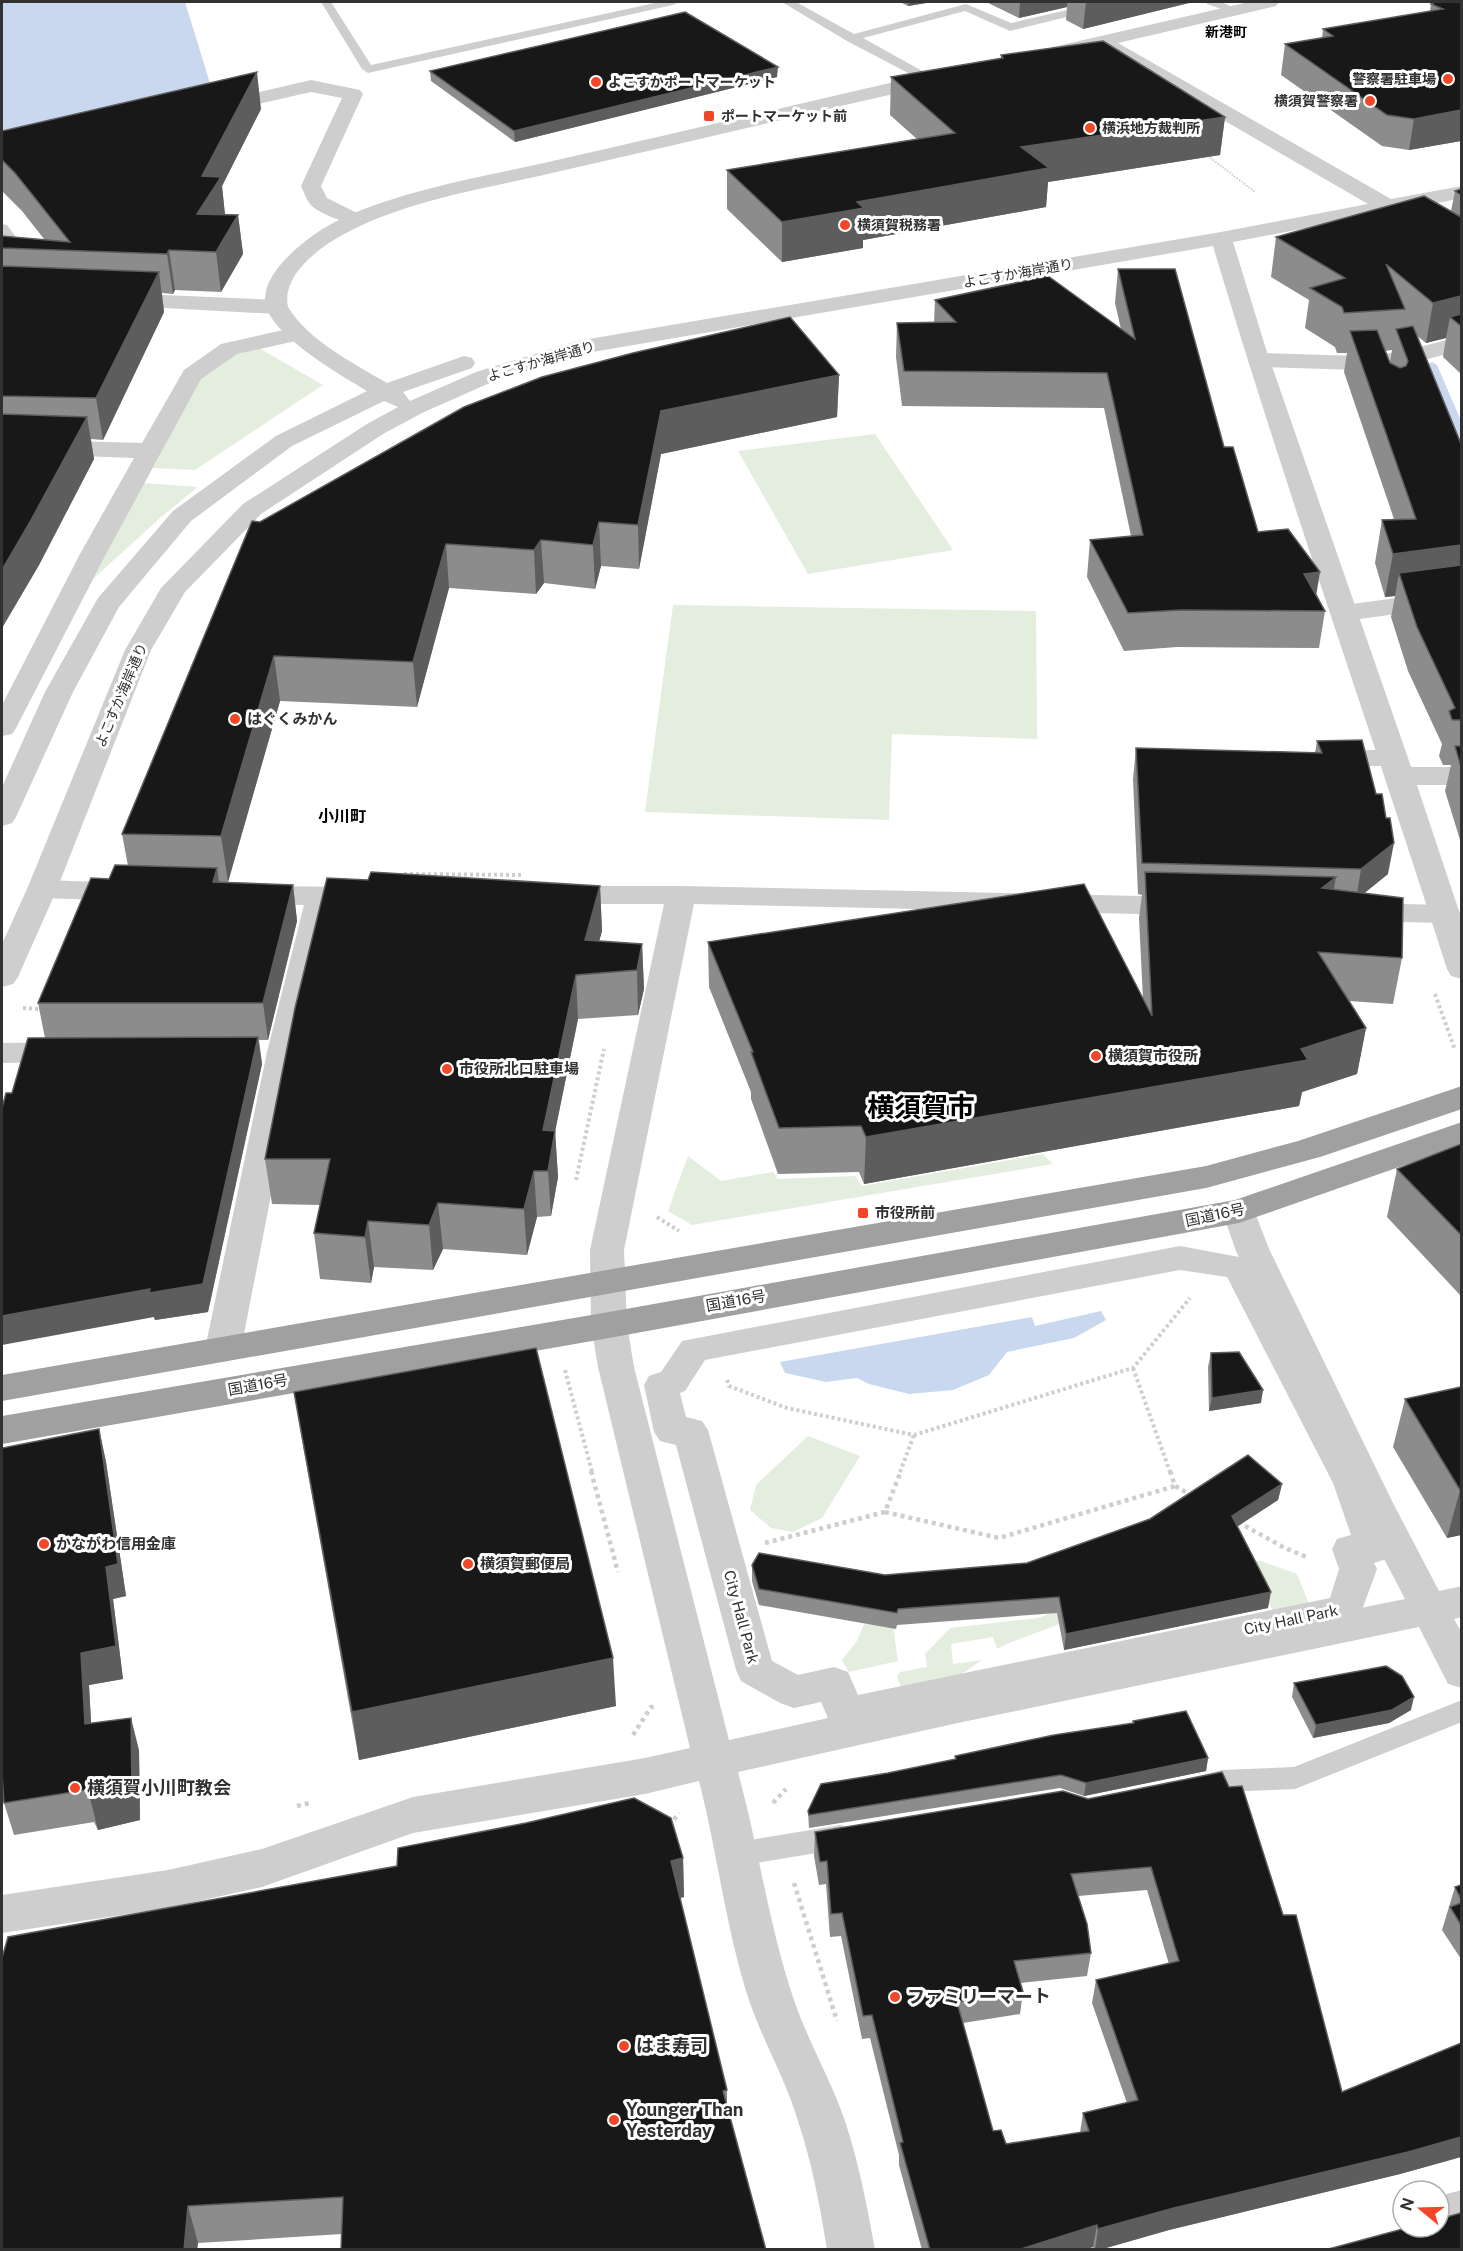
<svg xmlns="http://www.w3.org/2000/svg" width="1463" height="2251" viewBox="0 0 1463 2251" font-family="'Public Sans','Noto Sans JP',sans-serif">
<rect width="100%" height="100%" fill="#fff"/>
<g fill="#e3eede">
<path d="M259,348l64,37 -128,85 -42,-2 50,-95 24,-16z"/>
<path d="M875,434l78,116 -145,24 -70,-123z"/>
<path d="M143,483l55,4 -37,30 -68,62z"/>
<path d="M673,605l363,6 1,128 -145,-5 -3,86 -244,-8z"/>
<path d="M1043,1154l10,10 -361,61 -24,-14 20,-55 33,25 52,-9 5,7 77,-3 7,10z"/>
<path d="M808,1436l52,20 -38,62 -29,14 -22,-4 -21,-18 6,-25z"/>
<path d="M1204,1558l57,3 36,13 15,38 -38,1 -16,-30 -4,-1 -197,43 -46,17 -14,7 -4,-12 -42,7 2,20 29,-4 -42,29 -38,2 -5,-15 3,-4 27,-5 -2,-13 25,-26 88,-10z"/>
<path d="M864,1624l29,2 5,35 -49,11 -7,-12 15,-19z"/>
</g>
<g fill="#c9d8ef">
<path d="M2,2h183l28,91 -211,54z"/>
<path d="M1101,1311l5,9 -32,18 -67,14 -18,23 -36,15 -44,4 -40,-10 -12,-6 -31,4 -41,-9 -5,-11 252,-45 3,9z"/>
</g>
<g fill="none" stroke-linecap="round" stroke-linejoin="round">
<path fill="#c9d8ef" fill-rule="evenodd" d="M1432,362l5,3 25,58v17l-5,-3 -30,-72z"/>
<path stroke="#cecece" stroke-width="2" stroke-dasharray="1.5 1.5" stroke-linecap="butt" d="M1208,156l47,36"/>
<g stroke="#cecece" stroke-width="4" stroke-dasharray="3 3" stroke-linecap="butt">
<path d="M404,874l119,1"/>
<path d="M1435,994l20,56"/>
<path d="M23,1008l17,1"/>
<path d="M576,1180l28,-131"/>
<path d="M657,1217l22,14"/>
<path d="M1133,1368l37,104"/>
<path d="M565,1370l27,102"/>
<path d="M727,1380l2,6 58,22 127,27 219,-67 57,-70"/>
<path d="M900,1472l14,-37"/>
</g>
<g stroke="#cecece" stroke-width="4.5" stroke-dasharray="4 4" stroke-linecap="butt">
<path d="M591,1471l27,101"/>
<path d="M1170,1471l5,15 18,10"/>
<path d="M885,1512l114,26 176,-52"/>
<path d="M1238,1522l47,26 24,10"/>
<path d="M765,1543l120,-31 16,-41"/>
<path d="M633,1735l18,-28h4"/>
<path d="M773,1803l13,-14"/>
<path d="M297,1806l13,-3"/>
<path d="M669,1826l10,-13"/>
<path d="M794,1883l43,138"/>
</g>
<g fill="#cecece" fill-rule="evenodd">
<path d="M321,2h10l40,63 288,-63h20l-6,3 -305,68 -6,-4z"/>
<path d="M782,2h14l58,32 112,-30 45,19 91,-21h19l-2,2 -109,27 -45,-20 -102,27 70,39 2,3 -6,4 -82,-43z"/>
<path d="M1206,2h15l18,8 -6,3 -26,-9z"/>
<path d="M2,224l5,1 18,25 2,3 -2,3 -23,6v-8l10,-3 -10,-14z"/>
<path d="M1462,1700v22l-167,67 -73,3 -23,5 -9,-3 -4,-8 4,-8 32,-8 72,-3z"/>
<path d="M841,1825l10,4 3,8 -3,8 -10,4 -103,17 -10,-4 -4,-8 4,-8 10,-4z"/>
</g>
<path fill="#cecece" fill-rule="evenodd" d="M1180,1246l70,13 119,224 23,66 -5,10 -13,4 3,6 -19,52 -513,109 -14,-5 -10,-23 -27,6 -14,-5 -39,-22 -5,-11 -60,-225 -16,-4 -6,-9 -10,-47 5,-9 12,-4 21,-31zM1180,1270l47,7 106,206 18,52 -14,4 -5,10 7,20 -9,29 -472,97 -10,-23 -14,-5 -36,8 -26,-14 -64,-231 -6,-9 -16,-4 -6,-24 5,-2 20,-31z"/>
<g fill="#cecece" fill-rule="evenodd">
<path d="M311,80l49,10 3,4 -42,92 6,12 36,18 4,4 -4,4c-11,3 -46,-11 -53,-20 -4,-5 -6,-12 -9,-18l41,-88 -31,-6 -96,22 -7,-2 -3,-4 3,-4z"/>
<path d="M117,293l160,7 8,2 3,5 -3,5 -8,2 -168,-9 -3,-5 3,-5z"/>
<path d="M297,327l8,2 3,5 -3,5 -68,15 -36,25 -95,175 -90,174 -4,6 -10,2v-31l78,-151 54,-96 -132,-5v-14l140,4 42,-73 37,-26z"/>
<path d="M1462,336v14l-61,16 -43,4 -98,-3 -8,-2 -3,-5 3,-5 8,-2 98,3 42,-4z"/>
<path d="M1462,589v16l-117,16 -9,-2 -4,-6 4,-6 9,-2z"/>
<path d="M1323,750h71l10,2 4,6 -4,6 -10,2h-71l-10,-2 -4,-6 4,-6z"/>
<path d="M1399,767h63v18h-63l-10,-3 -4,-6 4,-6z"/>
<path d="M42,880l87,3 11,3 4,6 -4,6 -11,3 -87,-3 -11,-3 -4,-6 4,-6z"/>
<path d="M250,886l116,1 11,3 4,6 -4,6 -11,3h-32l-35,147 -58,297 -5,9 -13,4 -13,-4 -5,-9 62,-297 37,-147 -54,-1 -11,-3 -4,-6 4,-6z"/>
<path d="M556,886h125l504,11 11,2 4,7 -4,7 -11,2 -491,-11 -70,346 3,75 7,42 95,373 224,-50 452,-91 -50,-96 -119,-252 -14,-40 5,-8 12,-4 12,4 19,48 123,252 46,88 23,-5v31l-8,2 8,14v55l-14,-4 -29,-57 -466,97 -215,48c21,77 31,156 57,231 14,40 36,77 50,118 14,42 22,85 30,129h-48c-7,-44 -15,-87 -29,-129 -12,-41 -34,-78 -48,-118 -24,-72 -32,-148 -51,-222l-54,13 -232,39 -151,54 -94,21 -166,25v-38l166,-25 94,-21 151,-52 232,-39 45,-10 -92,-381 -7,-42 -1,-75 74,-346h-108l-11,-3 -4,-6 4,-6z"/>
<path d="M1357,903l88,2 11,2 4,7 -4,7 -11,2 -88,-2 -11,-2 -4,-7 4,-7z"/>
<path d="M68,1042l11,3 5,7 -5,7 -11,3 -66,1v-20z"/>
<path d="M1462,2190v46l-23,6 -17,-7 -3,-8h20v-31z"/>
</g>
<path fill="#cecece" fill-rule="evenodd" d="M1249,2h30l-3,4 -158,37 273,156 71,-13v12l-55,11 55,31v15l-8,-1 -69,-41 -152,29 33,107 142,409 54,162v59l-11,-3 -4,-7c-77,-242 -162,-481 -234,-723l-632,108 -89,28 -70,31 -39,21 -122,80 -76,78 -34,58 -94,239 -39,88 -5,7 -11,3v-43l25,-55 98,-239 36,-62 82,-84 124,-80 31,-17 -14,-6 -92,45 -101,75 -72,86 -46,85 -57,125 -4,6 -10,3v-39l43,-95 53,-94 75,-87 103,-75 91,-45c-26,-16 -101,-58 -102,-91 -1,-31 46,-66 70,-78 63,-32 153,-46 222,-62 126,-29 251,-58 376,-87l7,2 3,4 -3,4 -7,2c-123,28 -246,57 -368,85 -70,17 -151,28 -215,61 -26,13 -69,42 -62,76 21,34 65,56 99,76l77,-27 8,2 3,5 -3,5 -69,24 7,9 66,-29 101,-31 644,-109 147,-28 -269,-156 -39,9 -7,-2 -2,-4 2,-4z"/>
<g fill="#a0a0a0" fill-rule="evenodd">
<path d="M1462,1086v23l-142,48 -114,31 -1204,213v-26l1204,-209 92,-25z"/>
<path d="M1462,1122v23l-223,78 -630,115 -607,106v-28l607,-104 626,-112z"/>
</g>
</g>
<g fill="#8c8c8c" fill-rule="evenodd">
<path d="M900,2h32l-24,4z"/>
<path d="M986,2h207l-110,27 -17,-9 1,-13 -48,11z"/>
<path d="M1461,2v139l-52,9 -27,-4 -101,-71 4,-31 37,-6 1,-9 107,-18 1,-7z"/>
<path d="M1001,55l224,62 -5,38 -172,27 -2,25 -183,33v8l-81,14 -55,-53v-39l190,-31 -27,-24 1,-38 110,-19z"/>
<path d="M430,71l347,6 -262,65 -84,-61z"/>
<path d="M261,109l-39,77 3,29h13l5,39 -22,38 -46,-2 -2,4 -11,-1 2,19 -61,128 -12,-1 3,20 -55,106 -37,63v-380l42,-9 -22,-28 -20,-20v-60z"/>
<path d="M1461,189v185l-18,-17 3,-19 -20,5 -10,-8 45,109v399l-16,-52 6,-26h-8l-4,-9 3,-12 -34,-73 -17,-54 4,-21 -10,1 -10,-34 7,-43 12,-1 -50,-147 3,-19h-10l-2,-6 -30,-19 4,-28 -38,-23 5,-40 175,-26 4,-20zM1392,350l-2,12 -5,-11z"/>
<path d="M1118,269l106,178 34,85 59,63 8,16 -6,37 -142,-1 -53,4 -37,-74 3,-37 41,-4 -27,-128 -202,-2 -6,-49 1,-34h37l1,-23 186,29 -6,-26z"/>
<path d="M839,375l-2,42 -176,37 -22,115 -38,-3 -6,23 -51,-6 -8,11 -87,-6 -32,119 -137,-6 -52,181 65,3 4,36 -29,119h-9l3,24 -54,248 -53,8 -1,-3 -142,-224 33,-55 -7,-35 71,-124 19,-13 -6,-32 138,-312z"/>
<path d="M1317,741l71,133 -24,19 38,65 -9,46 -44,-3 17,27 -9,46 -55,18 -3,14 -435,78 -5,-12 -81,2 -27,-75v-7l-42,-105 -1,-45 435,57 -4,-81 3,-23 -4,-1 -5,-115 3,-31 179,5z"/>
<path d="M600,886l2,45 -3,10 43,3 2,45 -6,26 -60,4 -23,112 3,46 -7,39 -14,1 -10,38 -84,-6 -10,21 -59,-3 -3,16 -51,-4 -6,-46 6,-28 -48,-1 -7,-45z"/>
<path d="M1461,1144v152l-74,-79 10,-48z"/>
<path d="M1211,1353l50,50 -52,8 -1,-44z"/>
<path d="M1461,1387v148l-14,3 -54,-91 12,-48z"/>
<path d="M294,1392l322,314 -257,54 -57,-320z"/>
<path d="M99,1429l7,33 20,134 -13,3 10,80 -34,6 2,39 48,26 1,70 -42,10 -4,-8 -80,13 -10,-32z"/>
<path d="M1282,1484l-4,16 -41,26 31,82 -204,42 -7,-37 -160,12 -1,4 -137,-24 -7,-24v-16l133,10 142,-12z"/>
<path d="M1294,1683l117,27 -22,13 -76,15 -21,-41z"/>
<path d="M1133,1721l75,37 -2,13 -122,25 -24,-8 -251,40 -1,-17 80,-38 67,-14v-3l177,-32z"/>
<path d="M1063,1791l220,124 59,177 119,-49v114l-61,17 -231,56 -70,20h-5l-1,-3 -9,3h-162l-23,-85v-10l-29,-117 -8,1 -21,-103 -11,1 -4,-53 -7,1 -5,-29 1,-24zM1147,1890l22,74 -73,16 -4,23 35,100 -44,10 -3,20 -74,11 -13,-13 -30,-108 57,-9 3,-22 -3,-9 67,-7 4,-23 -13,-57z"/>
<path d="M683,1858l1,39 -4,1 47,192v15l-385,129 -144,9 -1,7h-195z"/>
<path d="M1461,1885v74l-19,-29 13,-43z"/>
</g>
<g fill="#5d5d5d">
<path d="M909,2h23l-24,4z"/>
<path d="M1020,2h47v5l-48,11z"/>
<path d="M1086,2h107l-110,27z"/>
<path d="M778,67l-1,10 -262,65 -1,-11z"/>
<path d="M257,72l4,37 -39,77 3,29 -28,-1 5,-38z"/>
<path d="M1461,110v31l-52,9 5,-31z"/>
<path d="M1225,117l-5,38 -172,27 -2,25 -183,33v8l-81,14v-40l75,-20 164,-55z"/>
<path d="M238,215l5,39 -22,38 -5,-40z"/>
<path d="M169,250l6,40 -2,4 -6,-40z"/>
<path d="M159,272l5,40 -61,128 -7,-42z"/>
<path d="M1461,296v30l-11,-9 -4,21 -20,5 7,-40z"/>
<path d="M839,375l-2,42 -176,37 -22,115 -1,-44 23,-114z"/>
<path d="M87,417l7,42 -55,106 -37,63v-58z"/>
<path d="M599,522l2,44 -6,23 -2,-44z"/>
<path d="M541,540l3,43 -8,11 -2,-44z"/>
<path d="M446,544l3,44 -32,119 -4,-45z"/>
<path d="M1461,545v42l-62,-14 -4,23 -10,1 8,-43z"/>
<path d="M1320,572l-6,37 -10,-35z"/>
<path d="M274,656l6,45 -52,181 -7,-46z"/>
<path d="M1394,843l-6,31 -32,26 5,-31z"/>
<path d="M217,868l5,36 -9,-22z"/>
<path d="M1336,877l-8,45 -6,-34z"/>
<path d="M293,885l4,36 -29,119 -5,-37z"/>
<path d="M600,886l2,45 -12,43 -5,-34z"/>
<path d="M642,944l2,45 -6,26 -1,-45z"/>
<path d="M576,975l2,44 -31,152 -4,-41z"/>
<path d="M1366,1028l-9,46 -55,18 -3,14 -435,78 2,-47 435,-88z"/>
<path d="M258,1037l4,27 -54,248 -53,8 -1,-3 -152,28v-29z"/>
<path d="M555,1131l3,46 -7,39 -3,-45z"/>
<path d="M534,1171l3,46 -10,38 -3,-46z"/>
<path d="M438,1203l5,46 -10,21 -4,-45z"/>
<path d="M368,1221l6,46 -3,16 -6,-46z"/>
<path d="M1263,1390l-2,13 -52,8 3,-13z"/>
<path d="M99,1429l7,33 20,134 -13,3 10,80 -34,6 4,72 -8,-33 -4,-71 25,-86z"/>
<path d="M1282,1484l-4,16 -49,32 3,-16z"/>
<path d="M1460,1490h1v45l-14,3z"/>
<path d="M1271,1592l-3,16 -204,42 2,-16z"/>
<path d="M613,1658l3,48 -257,54 -7,-48z"/>
<path d="M1414,1697l-3,13 -22,13 -76,15 3,-13z"/>
<path d="M131,1718l8,32 1,70 -42,10 -8,-32z"/>
<path d="M1208,1758l-2,13 -122,25 2,-13z"/>
<path d="M683,1858l1,39 -12,3 -1,-39z"/>
<path d="M1461,2137v20l-61,17 -231,56 -70,20h-4l3,-21 76,-21z"/>
<path d="M188,2206l10,37 -1,7h-13z"/>
<path d="M1097,2225l-4,22 -9,3h-66z"/>
</g>
<g fill="#181818" stroke="#5d5d5d" stroke-width="1.5" fill-rule="evenodd">
<path d="M1435,2h26v108l-47,9 -27,-4 -102,-71 48,-8 -10,-7 120,-20 -12,-5z"/>
<path d="M685,12l93,55 -264,64 -84,-60z"/>
<path d="M1103,41l122,76 -204,30 28,21 -192,34 7,6 -82,14 -55,-52 228,-37 -64,-56 112,-19 -2,-3z"/>
<path d="M257,72l-55,104 19,1 -24,37 41,1 -22,37 -47,-2 -2,4 -165,-6v-12l68,6 -55,-69 -13,-13v-29z"/>
<path d="M1461,189v6l-6,-4z"/>
<path d="M1424,196l37,21v79l-28,7 -47,-39 19,45 -61,4 -2,-6 -32,-19 35,-10 -69,-41z"/>
<path d="M2,266l157,6 -63,126 -94,-2z"/>
<path d="M1118,269h57l49,178h9l25,85 30,-3 32,43 -16,2 21,37 -143,-1 -54,3 -38,-73 53,-5 -36,-162 -203,-2 -7,-48 59,-1 -21,-22 113,-24 87,63z"/>
<path d="M1461,314v12l-11,-9z"/>
<path d="M790,317l49,58 -178,36 -23,114 -39,-3 -6,23 -52,-5 -7,10 -88,-6 -33,118 -139,-6 -53,180 -99,-2 130,-313 8,1 204,-115 78,-30 91,-24z"/>
<path d="M1413,326l48,118v101l-68,9 -11,-34 34,-1 -66,-188 27,-1 13,33 10,5 6,-2 2,-5 -12,-32z"/>
<path d="M2,414l85,3 -57,105 -28,48z"/>
<path d="M1461,565v155h-9l-3,-9 6,-3 -38,-81 -18,-54z"/>
<path d="M1362,740l14,54h6l4,24h4l4,25 -33,26 -219,-6 -6,-115 186,5 -5,-12z"/>
<path d="M1455,746h6v21z"/>
<path d="M115,865l102,3 -4,14 80,3 -30,118h-225l53,-125 18,1z"/>
<path d="M371,872l229,14 -15,54 57,4 -5,26 -61,5 -33,155 12,1 -7,40h-14l-10,38 -86,-6 -9,22 -61,-4 -3,16 -51,-4 16,-74h-65l30,-151 32,-130 41,2z"/>
<path d="M1145,872l191,5 -14,11 81,10 -1,60 -84,-6 48,76 -65,21 7,11 -442,77 -5,-11 -82,2 -28,-76h2l-45,-110 376,-58 68,132z"/>
<path d="M258,1037l-55,247 -54,9 1,-4 -148,27v-208l4,-15h6l16,-55z"/>
<path d="M1461,1144v91l-64,-66z"/>
<path d="M536,1348l77,310 -261,54 -58,-320z"/>
<path d="M1239,1352l24,38 -51,8 -1,-45z"/>
<path d="M1461,1387v103h-1l-55,-91z"/>
<path d="M99,1429l19,135 -12,3 10,79 -35,7 4,71 46,-6 1,70 -42,10 -5,-8 -81,13 -2,-30v-325z"/>
<path d="M1248,1455l34,29 -50,32 39,76 -205,42 -7,-37 -161,12 -1,4 -138,-24 -7,-24 7,-12 126,22 142,-12 123,-44z"/>
<path d="M1386,1666l16,10 12,21 -22,13 -76,15 -22,-42z"/>
<path d="M1186,1711l22,47 -122,25 -25,-8 -252,40 -1,-4 13,-27 67,-11 68,-14 -1,-3 99,-21 80,-12 -1,-2z"/>
<path d="M1222,1772l7,15 13,-1 41,129h13l46,177 119,-49v94l-53,15 -234,56 -76,21 -1,-4 -79,25h-88l-30,-107 3,-1 -31,-127 -9,1 -21,-103 -11,1 -4,-53 -7,1 -5,-30 248,-41 25,8zM1151,1867l28,94 -83,19 42,120 -55,13 6,18 -83,13 -5,-14 -8,1 -36,-129 66,-10 -9,-31 77,-8 -4,-29 -16,-50z"/>
<path d="M634,1798l37,20 12,40 -12,3 56,229 -4,1 43,159h-425l2,-53 -155,9 -4,44h-182v-292l6,-21 389,-71 1,-18 128,-25z"/>
<path d="M1461,1885v14l-6,-12z"/>
<path d="M1461,1903v22l-11,-18z"/>
<path d="M1461,2213v37h-136l85,-23h29v-8z"/>
</g>
<g fill="#f24628" stroke="#fff" stroke-width="2">
<circle cx="1448" cy="79" r="6"/>
<circle cx="596" cy="82" r="6"/>
<circle cx="1370" cy="101" r="6"/>
<rect x="703" y="110" width="12" height="12" rx="3"/>
<circle cx="1090" cy="128" r="6"/>
<circle cx="845" cy="225" r="6"/>
<circle cx="235" cy="719" r="6"/>
<circle cx="1096" cy="1056" r="6"/>
<circle cx="447" cy="1069" r="6"/>
<rect x="857" y="1207" width="12" height="12" rx="3"/>
<circle cx="44" cy="1544" r="6"/>
<circle cx="468" cy="1564" r="6"/>
<circle cx="75" cy="1788" r="6"/>
<circle cx="895" cy="1997" r="6"/>
<circle cx="624" cy="2046" r="6"/>
<circle cx="614" cy="2120" r="6"/>
</g>
<g text-anchor="middle" stroke-width="6" stroke-linejoin="round" paint-order="stroke">
<g font-size="14" font-weight="bold" fill="#000" stroke="#fff">
<text x="1226" y="37">新港町</text>
</g>
<g font-size="14" font-weight="bold" fill="#313131" stroke="#fff" text-anchor="start">
<text x="1436" y="84" text-anchor="end">警察署駐車場</text>
<text x="608" y="87">よこすかポートマーケット</text>
<text x="1358" y="106" text-anchor="end">横須賀警察署</text>
<text x="721" y="121">ポートマーケット前</text>
<text x="1102" y="133">横浜地方裁判所</text>
<text x="857" y="230">横須賀税務署</text>
</g>
<g font-size="14" fill="#313131" stroke="#fff">
<text transform="translate(1018 273) rotate(-10)" y="5">よこすか海岸通り</text>
<text transform="translate(541 361) rotate(-16)" y="5">よこすか海岸通り</text>
<text transform="translate(121 695) rotate(-67)" y="5">よこすか海岸通り</text>
</g>
<g font-size="15" font-weight="bold" fill="#313131" stroke="#fff" text-anchor="start">
<text x="247" y="724">はぐくみかん</text>
<text x="1108" y="1061">横須賀市役所</text>
<text x="459" y="1074">市役所北口駐車場</text>
<text x="875" y="1218">市役所前</text>
<text x="56" y="1549">かながわ信用金庫</text>
<text x="480" y="1569">横須賀郵便局</text>
</g>
<g font-size="15" fill="#313131" stroke="#fff">
<text transform="translate(1215 1215) rotate(-12)" y="5">国道16号</text>
<text transform="translate(736 1301) rotate(-10)" y="5">国道16号</text>
<text transform="translate(258 1385) rotate(-10)" y="5">国道16号</text>
<text transform="translate(741 1617) rotate(75)" y="5">City Hall Park</text>
<text transform="translate(1291 1620) rotate(-12)" y="5">City Hall Park</text>
</g>
<g font-size="16" font-weight="bold" fill="#000" stroke="#fff">
<text x="342" y="822">小川町</text>
</g>
<g font-size="18" font-weight="bold" fill="#313131" stroke="#fff" text-anchor="start">
<text x="87" y="1794">横須賀小川町教会</text>
<text x="907" y="2003">ファミリーマート</text>
<text x="636" y="2052">はま寿司</text>
<text x="626" y="2116">Younger Than<tspan x="626" dy="21">Yesterday</tspan></text>
</g>
<g font-size="27" font-weight="bold" fill="#000" stroke="#fff">
<text x="921" y="1117">横須賀市</text>
</g>
</g>
<rect width="1463" height="2251" fill="none" stroke="#313131" stroke-width="6"/>
<g transform="translate(1421 2209) rotate(289)"><circle r="28" fill="#ffffff" stroke="#adadad" stroke-width="1.5"/>
<path d="M0-4.5L10 22L0 15L-10 22Z" fill="#f24628"/>
<text y="-9" font-size="16" font-weight="bold" text-anchor="middle" fill="#313131">N</text>
</g>
</svg>
